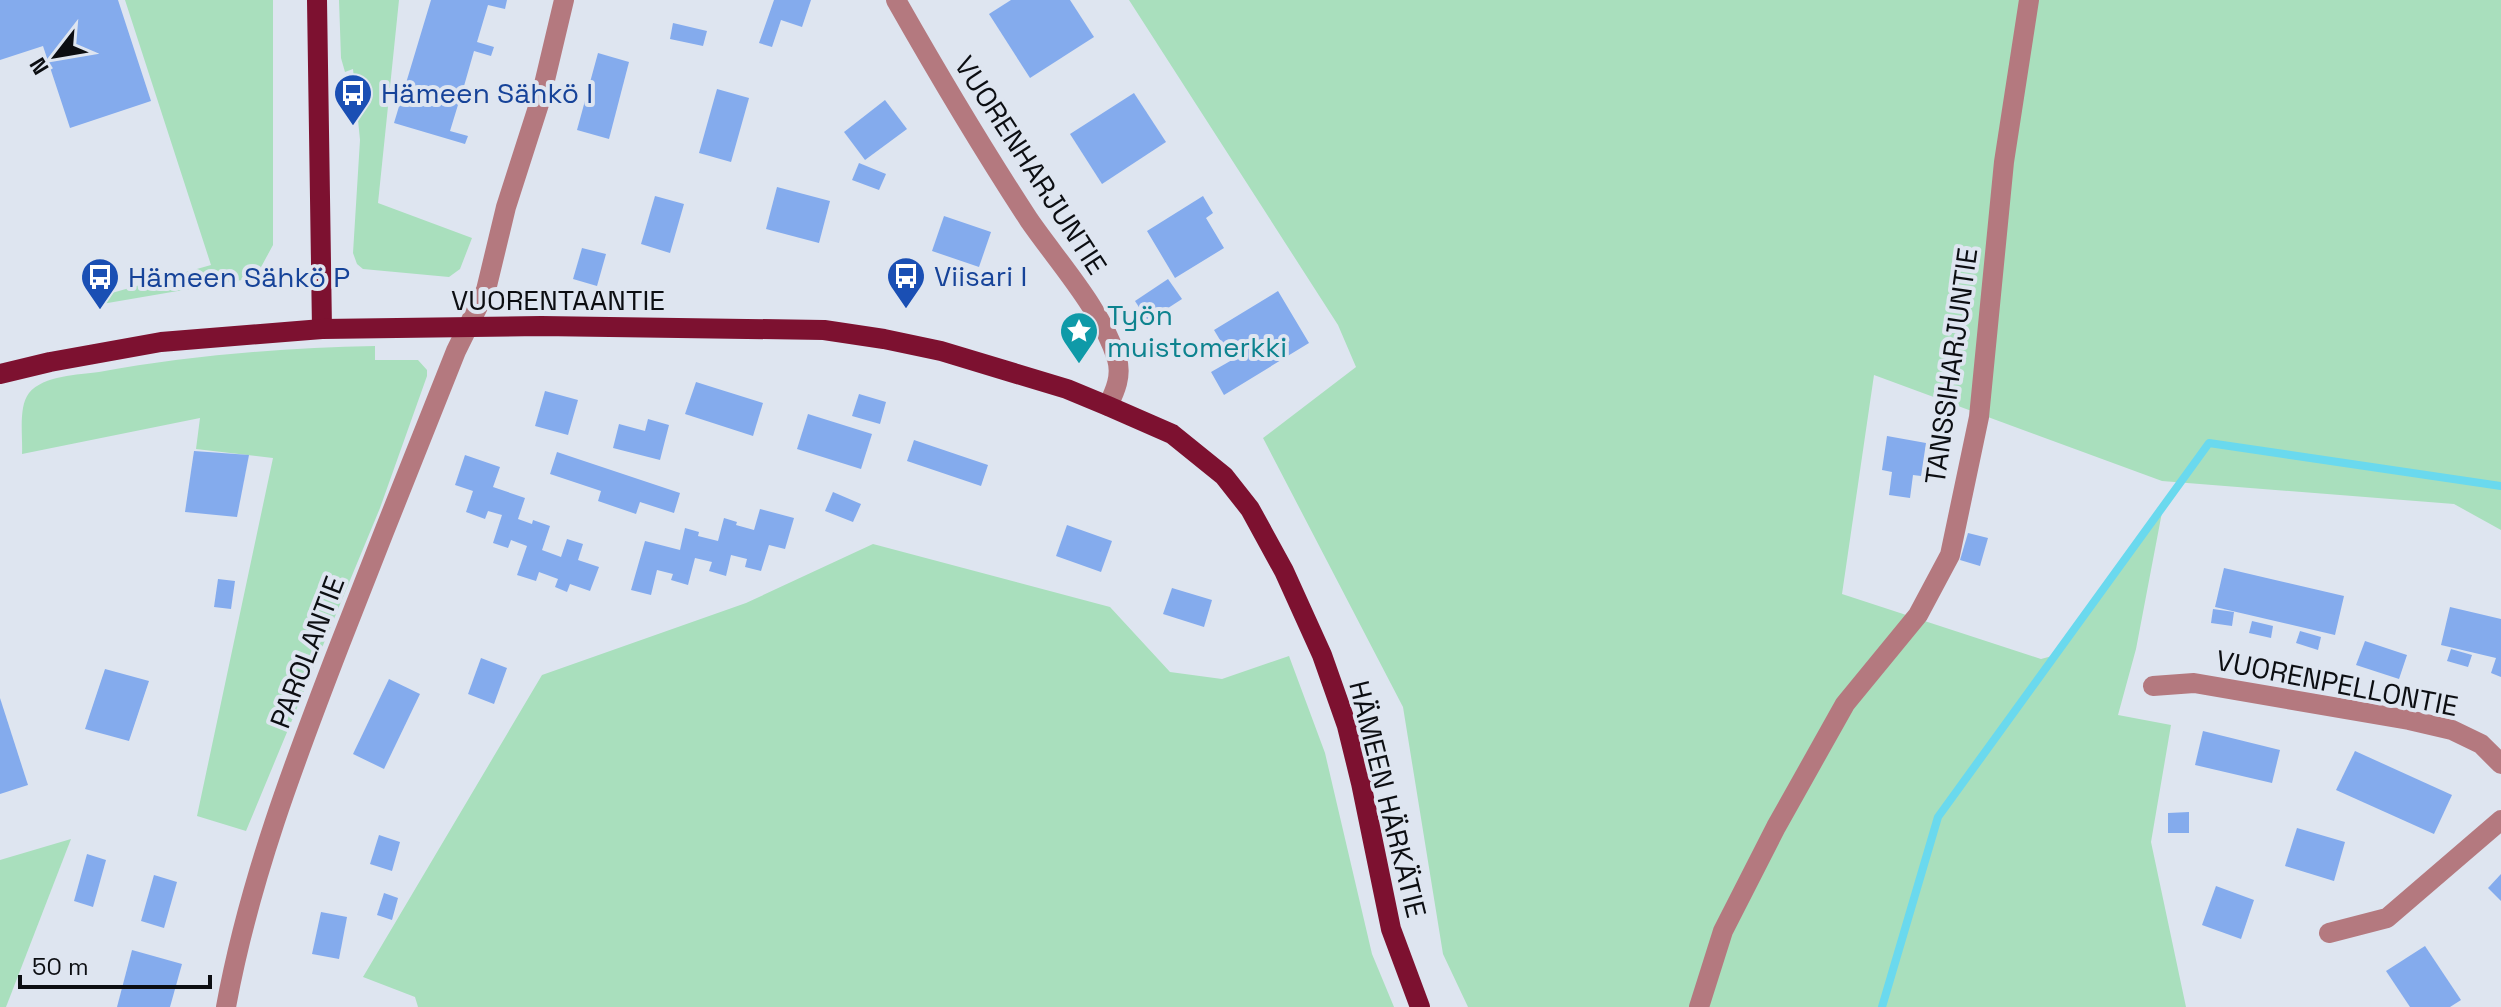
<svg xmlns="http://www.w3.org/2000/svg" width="2501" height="1007" viewBox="0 0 2501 1007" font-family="'Space Grotesk',sans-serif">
<rect width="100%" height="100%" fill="#dee5f0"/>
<g fill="#a9dfbd">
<path d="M125,0h148v245l-13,24 -18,11 -146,25 -2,-7 117,-33z"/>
<path d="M339,0h60l-21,203 94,35 -12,31 -11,8 -86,-8 -6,-5 -4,-11 7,-113 -7,-71 -8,3 -4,-14z"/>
<path d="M1129,0h1372v530l-47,-26 -292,-23 -288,-106 -32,219 199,65 15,-4 107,-148 -27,142 -18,66 53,10 -20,117 35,165h-718l-25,-53 -40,-247 -140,-269 93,-71 -18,-42z"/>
<path d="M375,346v14h43l9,10v6l-47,132 -134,323 -49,-15 76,-358 -77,-9 4,-31 -178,36c1,-17 -4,-47 7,-61 15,-18 49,-18 70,-21 92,-17 183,-24 276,-26z"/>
<path d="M873,544l237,63 60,65 52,7 67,-23 36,97 47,201 22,53h-976l-3,-10 -52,-20 179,-302 204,-72z"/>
<path d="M71,839l-65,168h-6v-147z"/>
</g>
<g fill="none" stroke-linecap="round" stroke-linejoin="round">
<path stroke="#6ad9ee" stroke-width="8" d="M1882,1007l56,-190 271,-374 292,43"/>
</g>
<g fill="#84abed">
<path d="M0,0h118l33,101 -81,27 -27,-82 -43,14z"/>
<path d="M431,0h76l-2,9 -17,-4 -11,37 17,5 -3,9 -17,-5 -10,35 17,6 -3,8 -17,-5 -11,36 18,5 -3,8 -71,-21z"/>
<path d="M774,0h37l-9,27 -21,-7 -9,27 -13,-4z"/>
<path d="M1011,0h59l24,37 -64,41 -41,-64z"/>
<path d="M673,23l34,8 -4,15 -33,-7z"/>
<path d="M598,53l31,9 -20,77 -32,-9z"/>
<path d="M717,89l32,9 -18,64 -32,-9z"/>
<path d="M1134,93l32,49 -64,42 -32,-50z"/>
<path d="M885,100l22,29 -42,31 -21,-28z"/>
<path d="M859,163l27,11 -7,16 -27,-10z"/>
<path d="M777,187l53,14 -11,42 -53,-14z"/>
<path d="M655,196l29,8 -14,49 -29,-9z"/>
<path d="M1203,196l10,17 -7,5 18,30 -49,30 -28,-47z"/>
<path d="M944,216l47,16 -12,35 -47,-16z"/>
<path d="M582,248l24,6 -9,32 -24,-7z"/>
<path d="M1168,279l14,20 -34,22 -13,-20z"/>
<path d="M1278,291l31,52 -85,52 -13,-23 21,-12 -18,-30z"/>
<path d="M696,382l67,21 -10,33 -68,-22z"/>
<path d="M545,391l33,9 -10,35 -33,-9z"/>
<path d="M859,394l27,8 -6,22 -28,-8z"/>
<path d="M808,414l64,20 -11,35 -64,-20z"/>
<path d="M648,419l21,6 -9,35 -47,-12 6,-24 26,7z"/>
<path d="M1887,436l39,7 -5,33 -8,-1 -3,23 -21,-3 3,-23 -10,-2z"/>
<path d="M914,440l74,25 -7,21 -74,-25z"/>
<path d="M194,451l55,4 -12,62 -52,-5z"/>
<path d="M557,452l123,41 -6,20 -34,-11 -4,12 -38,-13 3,-10 -51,-17z"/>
<path d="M465,455l35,12 -7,20 32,11 -7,21 14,5 1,-4 17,6 -8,24 19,7 6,-18 16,5 -5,16 21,7 -9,24 -20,-7 -3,8 -12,-5 3,-8 -19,-7 -3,9 -19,-6 10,-29 -16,-6 -3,8 -15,-5 9,-28 -14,-4 -3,8 -19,-7 7,-21 -18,-6z"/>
<path d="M833,492l28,12 -8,18 -28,-11z"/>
<path d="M760,509l34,9 -9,31 -16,-4 -8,26 -16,-4 2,-8 -16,-4 -5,21 -17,-5 3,-9 -17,-4 -7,27 -17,-5 2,-6 -16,-4 -6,25 -20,-5 14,-49 35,9 5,-22 14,4 -1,4 20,5 6,-23 13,4 -1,3 18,5z"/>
<path d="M1067,525l45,16 -11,31 -45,-16z"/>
<path d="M1968,533l20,5 -8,28 -20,-6z"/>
<path d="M2224,568l120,28 -9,39 -120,-28z"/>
<path d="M218,579l17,2 -4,28 -17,-2z"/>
<path d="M1172,588l40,12 -8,27 -41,-13z"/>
<path d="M2450,607l51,12v58l-10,-4 5,-15 -55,-13z"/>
<path d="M2213,609l21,3 -2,14 -21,-3z"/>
<path d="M2252,621l21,5 -2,12 -22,-5z"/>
<path d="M2300,631l21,6 -3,13 -22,-7z"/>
<path d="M2365,641l42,14 -8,24 -43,-14z"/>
<path d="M2451,649l21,6 -4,12 -21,-6z"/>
<path d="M481,658l26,10 -13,36 -26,-10z"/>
<path d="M105,669l44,12 -20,60 -44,-12z"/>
<path d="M389,679l31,15 -36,75 -31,-15z"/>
<path d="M0,698l28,87 -28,9z"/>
<path d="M2203,731l77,19 -8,33 -77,-18z"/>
<path d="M2355,751l97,44 -18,39 -98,-44z"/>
<path d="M2189,812v21h-21v-20z"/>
<path d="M2297,828l48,14 -11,39 -49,-15z"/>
<path d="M379,835l21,7 -8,29 -22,-7z"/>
<path d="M87,854l19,6 -13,47 -19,-6z"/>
<path d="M2501,874v27l-13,-13z"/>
<path d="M154,875l23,7 -13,46 -23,-7z"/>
<path d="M2216,886l38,14 -13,39 -39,-14z"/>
<path d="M384,893l14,5 -6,22 -15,-5z"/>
<path d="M321,912l26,5 -8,42 -27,-5z"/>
<path d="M2425,946l36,54 -11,7h-40l-24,-36z"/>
<path d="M132,950l50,14 -12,43h-53z"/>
</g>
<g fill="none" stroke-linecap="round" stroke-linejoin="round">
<g stroke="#b4797f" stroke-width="20">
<path d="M896,0c42,74 86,148 133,220 29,42 73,90 88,139 5,17 -2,32 -9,47"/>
<path d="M2153,686l41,-3 215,37 43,10 29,14 20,20"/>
<path d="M2329,933l58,-15 114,-98"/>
<path d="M226,1007c23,-126 68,-244 114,-363 38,-98 77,-195 116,-293l30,-61 20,-83 34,-106 24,-101"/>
<path d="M1699,1007l24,-76 53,-104 69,-123 73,-89 32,-60 29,-138 25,-255 25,-162"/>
</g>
<g stroke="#7d1130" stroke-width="20">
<path d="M317,0l5,329"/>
<path d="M0,374l50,-12 111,-20 161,-13 219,-3 283,4 60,9 57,12 126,38 41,17 64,28 52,42 26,33 34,62 38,84 25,71 14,57 30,146 29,78"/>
</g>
</g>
<defs>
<symbol id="bus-pin" viewBox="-11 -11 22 30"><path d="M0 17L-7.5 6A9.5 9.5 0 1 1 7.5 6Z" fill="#1a4fb4" stroke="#dee5f0"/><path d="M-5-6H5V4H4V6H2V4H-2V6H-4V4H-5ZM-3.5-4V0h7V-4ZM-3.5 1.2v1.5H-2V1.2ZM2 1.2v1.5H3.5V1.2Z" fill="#fff"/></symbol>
<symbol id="sight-pin" viewBox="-11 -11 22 30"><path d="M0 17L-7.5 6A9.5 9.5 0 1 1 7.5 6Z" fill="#0f9aa8" stroke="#dee5f0"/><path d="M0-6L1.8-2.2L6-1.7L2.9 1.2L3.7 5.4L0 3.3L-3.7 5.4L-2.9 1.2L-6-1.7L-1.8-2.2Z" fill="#fff"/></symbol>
</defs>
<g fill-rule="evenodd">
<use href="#bus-pin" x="331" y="71" width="44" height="60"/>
<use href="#bus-pin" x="884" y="254" width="44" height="60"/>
<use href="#bus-pin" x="78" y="255" width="44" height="60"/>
<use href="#sight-pin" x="1057" y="309" width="44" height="60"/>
</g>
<g text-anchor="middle" stroke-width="8" stroke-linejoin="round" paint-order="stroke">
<g font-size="28" fill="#164399" stroke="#dee5f0" text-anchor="start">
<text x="381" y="103">Hämeen Sähkö I</text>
<text x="934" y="286">Viisari I</text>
<text x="128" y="287">Hämeen Sähkö P</text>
</g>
<g font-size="28" fill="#0c0e12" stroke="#dee5f0">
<text transform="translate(1031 165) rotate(57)" y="10">VUORENHARJUNTIE</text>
<text x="558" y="310">VUORENTAANTIE</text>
<text transform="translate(1951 366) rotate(-82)" y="10">TANSSIHARJUNTIE</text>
<text transform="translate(307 652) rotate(-69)" y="10">PAROLANTIE</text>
<text transform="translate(2337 683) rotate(11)" y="10">VUORENPELLONTIE</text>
<text transform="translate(1388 799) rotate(76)" y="10">HÄMEEN HÄRKÄTIE</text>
</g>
<g font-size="28" fill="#0d838f" stroke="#dee5f0" text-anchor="start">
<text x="1107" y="325">Työn<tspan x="1107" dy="32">muistomerkki</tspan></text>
</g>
</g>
<g transform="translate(56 56) rotate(239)" stroke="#dee5f0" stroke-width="6" paint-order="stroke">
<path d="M0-6L14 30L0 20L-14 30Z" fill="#0c0e12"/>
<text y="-12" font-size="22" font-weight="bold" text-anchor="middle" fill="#0c0e12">N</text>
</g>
<path d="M20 975v12h190v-12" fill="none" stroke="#0c0e12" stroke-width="4"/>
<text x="32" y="975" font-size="24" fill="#0c0e12" stroke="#dee5f0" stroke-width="6" paint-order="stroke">50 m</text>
</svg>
